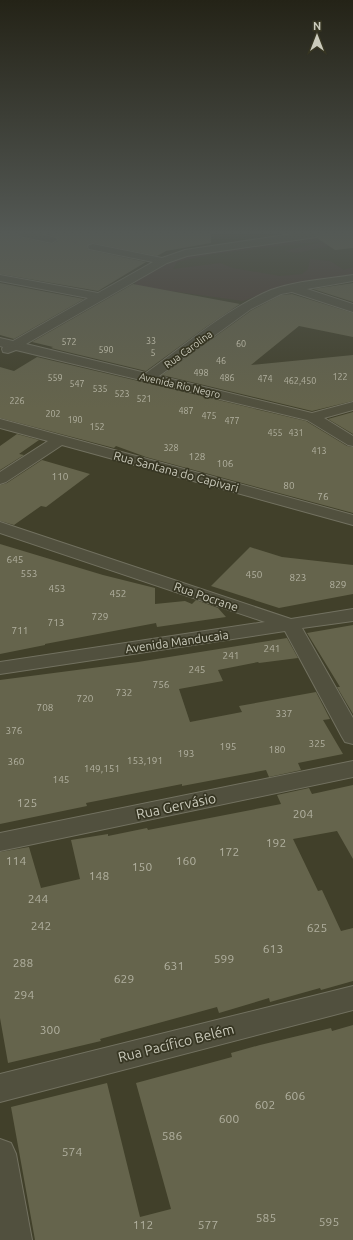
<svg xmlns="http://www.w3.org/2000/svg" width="353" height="1240" viewBox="0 0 353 1240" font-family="Ubuntu,sans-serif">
<rect width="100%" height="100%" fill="#41402a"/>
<path fill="#4b3d35" d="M338,234l-3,11 -39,8 -11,-2 39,-10 -111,13 -36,8 -4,7 47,-6 13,5 47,8 22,-2 6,-5 2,-10 20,2 14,9 9,-3v9l-82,15 -28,10 -109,-15 3,-7 24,-15 29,-10z"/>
<g fill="#65644c">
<path d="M0,234h17l2,3 33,7 6,-3v-2l-2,-2 -8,-3h163v9l-45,8 -9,5 -64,-13 -4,1 -2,4 2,2 57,12 -48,29 -98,-17z"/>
<path d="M322,234h31v14l-18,2 -18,-12z"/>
<path d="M0,283l84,16 -70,40 -14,-4z"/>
<path d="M353,283v19l-40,-13z"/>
<path d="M133,284l107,20 -34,23 -60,44 -95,-23 2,-1 -21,-5z"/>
<path d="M292,294l61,19v24l-54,-11 -48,39 102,-10v46l-41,10 -150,-36 90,-65 29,-15z"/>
<path d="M37,357l269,64 41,25 6,1v66l-207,-56 -30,-11 -2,2 -114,-30v-51l14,4z"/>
<path d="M353,412v22l-25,-15z"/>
<path d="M17,434l22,6 -20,14 5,1 -24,15v-24z"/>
<path d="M42,460l48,14 -44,33 -5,-1 -27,19 -14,-4v-36l7,-2z"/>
<path d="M0,544l103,31 52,13v16l30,-3 7,3 4,-4 22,8 8,9 -69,10 -1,-4 -111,21v1l-45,9z"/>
<path d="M250,547l32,10 71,8v29l-74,14 -68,-22z"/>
<path d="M353,625v89l-16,-27h3l-33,-54z"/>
<path d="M287,638l11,20 -39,5 -1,-1 -40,8 5,11 -44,8 11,33 52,-10 -3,-6 77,-14 14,27 -7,1 20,34 -45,9 3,7 -32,7 -3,-7 -84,16v-2l-96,19 1,3 -87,18v-144l138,-18z"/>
<path d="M353,785v74l-16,-28 -44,8 25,52 4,-1 19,41 12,-3v53l-32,9 -1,-2 -50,14 -1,-4 -50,15 -2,-6 -117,32 1,2 -93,22 -8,-45v-166l29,-5 12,41 39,-9 -9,-39 37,-6v2l39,-8 1,2 133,-26 -4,-9 32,-7 3,6z"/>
<path d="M353,1025v215h-318l-24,-133 96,-24 33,134 31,-8 -35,-126 96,-26 -1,-4 29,-8 71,-17 1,3z"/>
</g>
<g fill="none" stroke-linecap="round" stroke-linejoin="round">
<defs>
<g id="minor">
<path d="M18,234h22l16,4 1,2 -5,3 -33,-7z"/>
<path d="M292,234h29l-5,3 -129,19 -20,7 -141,81 120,29c39,-28 82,-65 125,-83 24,-9 57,-11 82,-15v6l-46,8 46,15v8l-61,-20 -11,2 -30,15 -92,67 153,37 41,-11v8l-29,8 29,18v10l-5,-1 -41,-25 -291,-70 -8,3 -5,-1 -1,-3 1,-2 -3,-1v-8l13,3 75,-43 -88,-17v-6l98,18 55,-31 -64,-13 -1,-2 1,-2 4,-1 69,14 23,-8z"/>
<path d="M0,419l353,96v10l-291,-80 -56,37 -6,2v-12l48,-31 -48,-13z"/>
<path d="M0,522l291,97 62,-10v12l-51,7 51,90v26l-8,-2 -3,-5 -57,-106 -285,43v-12l265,-40 -265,-89z"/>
<path d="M353,761v16l-353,74v-18z"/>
<path d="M353,986v24l-353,92v-28z"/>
<path d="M0,1139l11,4 5,11 16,86h-32z"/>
</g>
</defs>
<use href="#minor" stroke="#727160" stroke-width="2"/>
<path stroke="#655b52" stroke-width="1.5" stroke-dasharray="2 2" stroke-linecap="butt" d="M67,240l12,3"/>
<use href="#minor" fill="#51503e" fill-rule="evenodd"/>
</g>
<linearGradient id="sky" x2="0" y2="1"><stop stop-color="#242317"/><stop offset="0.57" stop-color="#545955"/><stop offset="1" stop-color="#545955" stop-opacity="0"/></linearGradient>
<rect width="353" height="408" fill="url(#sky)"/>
<g text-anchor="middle" stroke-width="3.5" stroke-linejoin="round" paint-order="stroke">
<g font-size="9" fill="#b2b1a0">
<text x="151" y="344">33</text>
<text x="69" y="345">572</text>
<text x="241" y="347">60</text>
<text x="106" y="353">590</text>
<text x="153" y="356">5</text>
<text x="221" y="364">46</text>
<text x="201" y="376">498</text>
<text x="340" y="380">122</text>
<text x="55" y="381">559</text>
<text x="227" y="381">486</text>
<text x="265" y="382">474</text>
<text x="300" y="384">462,450</text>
<text x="77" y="387">547</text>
<text x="100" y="392">535</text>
<text x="122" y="397">523</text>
<text x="144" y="402">521</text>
<text x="17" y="404">226</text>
<text x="186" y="414">487</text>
<text x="53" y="417">202</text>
<text x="209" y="419">475</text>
<text x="75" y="423">190</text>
<text x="232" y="424">477</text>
<text x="97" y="430">152</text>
<text x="275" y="436">455</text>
<text x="296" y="436">431</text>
<text x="171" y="451">328</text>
<text x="319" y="454">413</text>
</g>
<g font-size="10" fill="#cbcbbc" stroke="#373623">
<text transform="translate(188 349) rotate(-36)" y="4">Rua Carolina</text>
<text transform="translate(180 385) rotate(13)" y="4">Avenida Rio Negro</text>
</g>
<g font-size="10" fill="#b2b1a0">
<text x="197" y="460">128</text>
<text x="225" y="467">106</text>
<text x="60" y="480">110</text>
<text x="289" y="489">80</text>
<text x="323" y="500">76</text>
<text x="15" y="563">645</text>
<text x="29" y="577">553</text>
<text x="254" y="578">450</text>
<text x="298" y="581">823</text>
<text x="338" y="588">829</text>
<text x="57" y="592">453</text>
<text x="118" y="597">452</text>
<text x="100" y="620">729</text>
<text x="56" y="626">713</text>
<text x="20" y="634">711</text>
<text x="272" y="652">241</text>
<text x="231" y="659">241</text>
<text x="197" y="673">245</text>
<text x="161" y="688">756</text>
<text x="124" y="696">732</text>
<text x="85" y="702">720</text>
<text x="45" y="711">708</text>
<text x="284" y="717">337</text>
<text x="14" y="734">376</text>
<text x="317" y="747">325</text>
<text x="228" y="750">195</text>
<text x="277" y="753">180</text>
<text x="186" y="757">193</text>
<text x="145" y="764">153,191</text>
<text x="16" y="765">360</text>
<text x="102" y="772">149,151</text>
<text x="61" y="783">145</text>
</g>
<g font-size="12" fill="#cbcbbc" stroke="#373623">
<text transform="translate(176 472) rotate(15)" y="4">Rua Santana do Capivari</text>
<text transform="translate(206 597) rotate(19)" y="4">Rua Pocrane</text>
<text transform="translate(177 642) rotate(-8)" y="4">Avenida Manducaia</text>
</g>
<g font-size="12" fill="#b2b1a0">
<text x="27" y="807">125</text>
<text x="303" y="818">204</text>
<text x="276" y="847">192</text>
<text x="229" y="856">172</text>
<text x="16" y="865">114</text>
<text x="186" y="865">160</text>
<text x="142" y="871">150</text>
<text x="99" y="880">148</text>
<text x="38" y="903">244</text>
<text x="41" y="930">242</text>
<text x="317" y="932">625</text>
<text x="273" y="953">613</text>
<text x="224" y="963">599</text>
<text x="23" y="967">288</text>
<text x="174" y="970">631</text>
<text x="124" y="983">629</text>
<text x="24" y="999">294</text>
<text x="50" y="1034">300</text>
<text x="295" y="1100">606</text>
<text x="265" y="1109">602</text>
<text x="229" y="1123">600</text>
<text x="172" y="1140">586</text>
<text x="72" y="1156">574</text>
<text x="266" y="1222">585</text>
<text x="329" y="1226">595</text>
<text x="143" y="1229">112</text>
<text x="208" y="1229">577</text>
</g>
<g font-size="14" fill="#cbcbbc" stroke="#373623">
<text transform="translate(176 806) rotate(-12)" y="5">Rua Gervásio</text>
<text transform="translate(176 1043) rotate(-14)" y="5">Rua Pacífico Belém</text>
</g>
</g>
<g transform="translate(317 36)" stroke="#373623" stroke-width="3" paint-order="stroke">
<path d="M0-3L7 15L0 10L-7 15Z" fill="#cbcbbc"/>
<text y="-6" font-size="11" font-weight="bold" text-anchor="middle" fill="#cbcbbc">N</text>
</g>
</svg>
